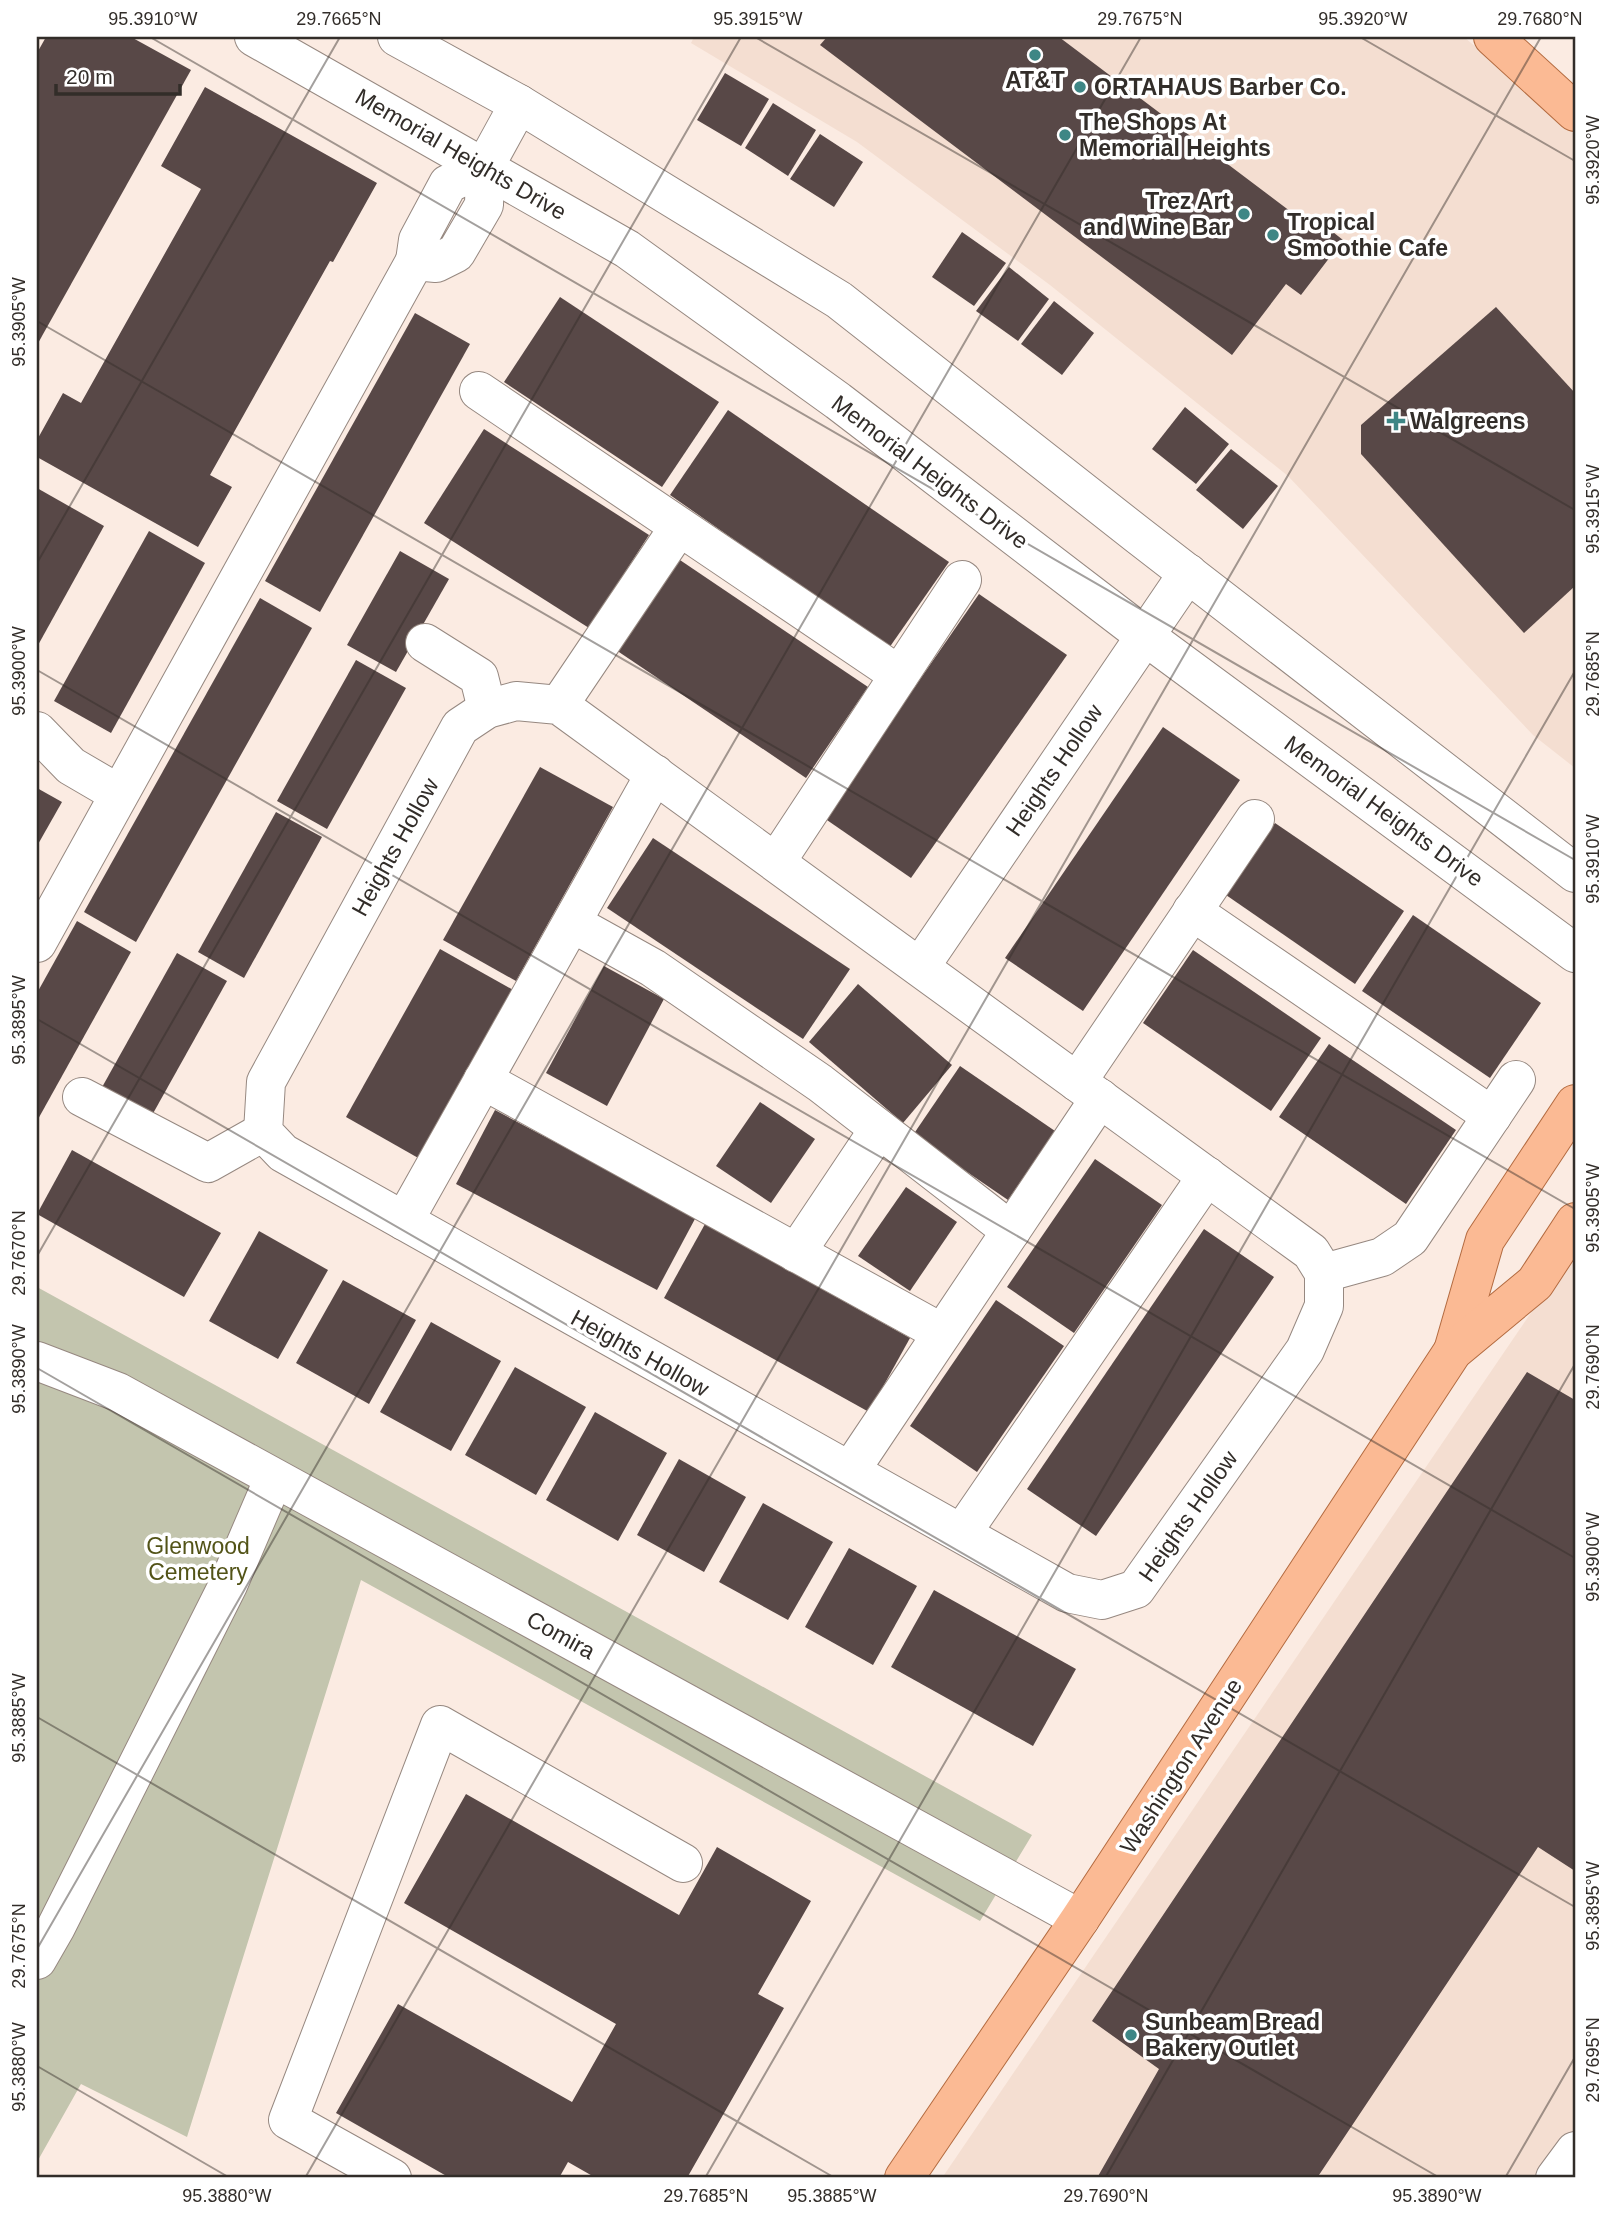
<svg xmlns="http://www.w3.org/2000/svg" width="1612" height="2215" viewBox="0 0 1612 2215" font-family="Arial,sans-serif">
<rect width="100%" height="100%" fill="#fbebe2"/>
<g fill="#f4ded1">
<path d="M694,37h770l71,60 40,38v633l-42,-33 -245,-259 -238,-191 -193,-143 -166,-99z"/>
<path d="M1575,1248v930h-633z"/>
</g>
<path fill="#c3c5ae" d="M37,1287l995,548 -52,86 -619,-341 -174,557 -106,-53 -44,78z"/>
<g fill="#584847">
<path d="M46,37h85l60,33 -154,275v-292z"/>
<path d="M827,37h232l260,196 5,-8 19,15 -42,55 -15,-11 -54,71 -412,-310z"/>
<path d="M725,73l44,26 -28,47 -44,-26z"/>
<path d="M205,87l172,96 -44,79 -3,-1 -120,214 22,12 -34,60 -161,-90v-17l26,-47 18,10 120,-214 -40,-23z"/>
<path d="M773,103l43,27 -28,46 -43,-28z"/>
<path d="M820,134l43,28 -29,45 -44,-28z"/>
<path d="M962,232l44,31 -32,43 -42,-29z"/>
<path d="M1009,267l40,32 -31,42 -42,-30z"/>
<path d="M560,297l159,105 -57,85 -158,-105z"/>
<path d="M1054,301l40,32 -32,42 -41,-31z"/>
<path d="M1496,307l79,86v193l-51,47 -163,-179v-29z"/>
<path d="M415,313l55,31 -150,268 -55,-31z"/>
<path d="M1185,407l44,37 -33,40 -44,-35z"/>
<path d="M728,410l221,152 -60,86 -219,-153z"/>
<path d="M484,429l165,106 -60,93 -165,-105z"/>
<path d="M1231,449l47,37 -35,43 -47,-39z"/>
<path d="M37,488l67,38 -67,121z"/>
<path d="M149,531l56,32 -94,170 -57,-32z"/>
<path d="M400,551l49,28 -53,93 -49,-27z"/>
<path d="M674,556l194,131 -62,91 -193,-130z"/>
<path d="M979,594l88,61 -156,223 -87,-60z"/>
<path d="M260,598l52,30 -176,314 -52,-30z"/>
<path d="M356,660l50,28 -79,141 -50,-28z"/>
<path d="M1163,727l77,53 -157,231 -78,-53z"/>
<path d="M540,767l73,40 -97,174 -73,-41z"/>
<path d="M37,788l25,14 -25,44z"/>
<path d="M276,812l46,25 -78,141 -46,-26z"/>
<path d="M1275,823l129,88 -49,73 -129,-89z"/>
<path d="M653,838l197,131 -47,70 -196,-131z"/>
<path d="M1413,915l128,88 -51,75 -128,-87z"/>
<path d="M77,921l54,31 -94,169v-128z"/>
<path d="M440,949l75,42 -95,168 -74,-42z"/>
<path d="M1193,950l128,88 -50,73 -128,-88z"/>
<path d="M177,953l50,28 -81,145 -50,-28z"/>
<path d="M604,966l60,33 -57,107 -61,-33z"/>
<path d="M858,984l94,81 -49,58 -94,-81z"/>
<path d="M1329,1044l127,86 -50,74 -127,-87z"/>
<path d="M960,1066l95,65 -47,69 -95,-65z"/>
<path d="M760,1102l55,37 -44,64 -55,-37z"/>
<path d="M495,1110l201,107 -39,73 -201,-106z"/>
<path d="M72,1150l149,83 -37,64 -147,-83z"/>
<path d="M1095,1159l67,46 -88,128 -67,-46z"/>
<path d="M906,1187l51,35 -47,69 -52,-35z"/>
<path d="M705,1224l205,114 -41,74 -205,-114z"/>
<path d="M1204,1229l70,48 -178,259 -69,-47z"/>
<path d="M259,1231l69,39 -50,89 -69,-38z"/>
<path d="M343,1280l73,40 -47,84 -73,-41z"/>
<path d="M996,1300l68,46 -87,126 -67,-46z"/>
<path d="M431,1322l70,39 -50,90 -71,-39z"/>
<path d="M515,1367l71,40 -50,88 -71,-40z"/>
<path d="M1527,1372l48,28v471l-37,-24 -221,331h-220l62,-109 -67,-48z"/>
<path d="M595,1412l72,41 -49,88 -72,-41z"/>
<path d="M679,1459l67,38 -42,75 -67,-37z"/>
<path d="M763,1503l70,39 -45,78 -69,-38z"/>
<path d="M849,1548l68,38 -44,79 -68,-38z"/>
<path d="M934,1590l142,79 -43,77 -142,-79z"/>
<path d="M466,1794l213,121 38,-68 94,54 -53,93 26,14 -97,170h-91l-28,-16 -9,16h-109l-114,-65 62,-109 174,98 44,-78 -212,-121z"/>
</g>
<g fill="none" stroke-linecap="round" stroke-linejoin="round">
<defs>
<g id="minor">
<path d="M254,37l373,212 211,152 307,235 430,317"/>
<path d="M397,37l122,67 320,196 299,235 437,338"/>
<path d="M485,166l-37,18 -30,56 -3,21 21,2 20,-10 28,-48 1,-39 34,-62"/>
<path d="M479,391l420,284"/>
<path d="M425,643l54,34 8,32"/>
<path d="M516,701l43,4 752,547 13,21v33l-19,44 -169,239 -34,11 -35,-7 -784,-440 -20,-21 3,-50 194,-355 27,-18z"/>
<path d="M559,705l120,-178"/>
<path d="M37,731l34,35 48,28"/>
<path d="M776,862l186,-282"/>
<path d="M1192,911l300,205"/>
<path d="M572,923l81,45 167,115 191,148"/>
<path d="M37,943l378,-682"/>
<path d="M920,967l268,-394"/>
<path d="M483,1080l459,253"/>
<path d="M1077,1082l178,-263"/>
<path d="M82,1097l126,66 55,-31"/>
<path d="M404,1221l251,-447"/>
<path d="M796,1253l83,-124"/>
<path d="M1324,1273l58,-16 28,-19 106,-158"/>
<path d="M37,1361l81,31 962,527"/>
<path d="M850,1471l250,-373"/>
<path d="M962,1533l245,-357"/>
<path d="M37,1960l19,-33 172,-342 46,-107"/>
<path d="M392,2178l-104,-58 152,-395 243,138"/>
<path d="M1555,2178l20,-27"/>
</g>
<g id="major">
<path d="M1493,37l82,75"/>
<path d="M1453,1351l32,-111 90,-136"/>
<path d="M904,2178l176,-259 373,-568 82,-68 40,-61"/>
</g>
</defs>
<use href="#minor" stroke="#968880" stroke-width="40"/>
<use href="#major" stroke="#b36b40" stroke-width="40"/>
<use href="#minor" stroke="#fff" stroke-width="38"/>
<use href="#major" stroke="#fbba94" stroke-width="38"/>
</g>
<path fill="none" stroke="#322d29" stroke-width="2" stroke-opacity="0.45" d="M150,37l1425,823M755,37l820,473M1360,37l215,124M37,321l1538,888M37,563l303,-526M37,670l1538,888M37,1019l1538,888M37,1256l704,-1219M37,1368l1403,810M37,1717l798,461M37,1949l1104,-1912M37,2066l193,112M305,2178l1236,-2141M705,2178l870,-1507M1105,2178l470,-814M1505,2178l70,-121"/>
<g fill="#3e8685" stroke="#fff" stroke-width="2.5">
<circle cx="1035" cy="55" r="7"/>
<circle cx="1080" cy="87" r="7"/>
<circle cx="1065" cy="135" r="7"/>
<circle cx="1244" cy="214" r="7"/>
<circle cx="1273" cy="235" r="7"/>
<path d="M1392.5 410.5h7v7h7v7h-7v7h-7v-7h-7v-7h7z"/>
<circle cx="1131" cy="2035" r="7"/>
</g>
<g text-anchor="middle" stroke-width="7" stroke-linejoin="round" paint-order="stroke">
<g font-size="23" font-weight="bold" fill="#322d29" stroke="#fff" text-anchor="start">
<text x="1035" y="88" text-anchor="middle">AT&amp;T</text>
<text x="1094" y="95">ORTAHAUS Barber Co.</text>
<text x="1079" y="130">The Shops At<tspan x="1079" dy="26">Memorial Heights</tspan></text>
<text x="1230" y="209" text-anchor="end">Trez Art<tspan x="1230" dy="26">and Wine Bar</tspan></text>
<text x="1287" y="230">Tropical<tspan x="1287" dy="26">Smoothie Cafe</tspan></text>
<text x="1410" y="429">Walgreens</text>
<text x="1145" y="2030">Sunbeam Bread<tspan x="1145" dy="26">Bakery Outlet</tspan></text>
</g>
<g font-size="23" fill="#322d29" stroke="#fff">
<text transform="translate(461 154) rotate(30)" y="8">Memorial Heights Drive</text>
<text transform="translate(930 472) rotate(37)" y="8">Memorial Heights Drive</text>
<text transform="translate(1054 770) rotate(-56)" y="8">Heights Hollow</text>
<text transform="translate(1384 811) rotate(36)" y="8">Memorial Heights Drive</text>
<text transform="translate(395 847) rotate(-61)" y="8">Heights Hollow</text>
<text transform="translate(640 1353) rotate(29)" y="8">Heights Hollow</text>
<text transform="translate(1188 1516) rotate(-55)" y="8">Heights Hollow</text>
<text transform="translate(561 1635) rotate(29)" y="8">Comira</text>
<text transform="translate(1181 1766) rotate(-57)" y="8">Washington Avenue</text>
</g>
<g font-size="23" fill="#525317" stroke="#fff">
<text x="198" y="1554">Glenwood<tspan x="198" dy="26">Cemetery</tspan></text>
</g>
</g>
<rect width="1612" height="2215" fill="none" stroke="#ffffff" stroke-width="77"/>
<path d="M56 84v10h124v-10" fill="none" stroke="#322d29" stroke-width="3.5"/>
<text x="66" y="84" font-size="21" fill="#322d29" stroke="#ffffff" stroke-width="5" paint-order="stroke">20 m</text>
<rect x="38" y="38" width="1536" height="2138" fill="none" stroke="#322d29" stroke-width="2.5"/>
<g font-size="18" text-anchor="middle" fill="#322d29">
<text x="153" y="25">95.3910°W</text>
<text x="339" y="25">29.7665°N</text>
<text x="758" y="25">95.3915°W</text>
<text x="1140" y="25">29.7675°N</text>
<text x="1363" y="25">95.3920°W</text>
<text x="1540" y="25">29.7680°N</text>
<text transform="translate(1593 160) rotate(-90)" y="6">95.3920°W</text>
<text transform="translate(19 322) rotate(-90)" y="6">95.3905°W</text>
<text transform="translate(1593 509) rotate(-90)" y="6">95.3915°W</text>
<text transform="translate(19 671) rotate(-90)" y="6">95.3900°W</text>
<text transform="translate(1593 674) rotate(-90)" y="6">29.7685°N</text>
<text transform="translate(1593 859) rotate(-90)" y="6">95.3910°W</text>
<text transform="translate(19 1020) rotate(-90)" y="6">95.3895°W</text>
<text transform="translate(1593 1208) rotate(-90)" y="6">95.3905°W</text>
<text transform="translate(19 1253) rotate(-90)" y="6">29.7670°N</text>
<text transform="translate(1593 1367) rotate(-90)" y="6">29.7690°N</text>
<text transform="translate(19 1369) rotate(-90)" y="6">95.3890°W</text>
<text transform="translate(1593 1557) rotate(-90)" y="6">95.3900°W</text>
<text transform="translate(19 1718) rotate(-90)" y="6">95.3885°W</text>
<text transform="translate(1593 1906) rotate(-90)" y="6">95.3895°W</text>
<text transform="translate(19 1946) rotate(-90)" y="6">29.7675°N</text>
<text transform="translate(1593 2060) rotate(-90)" y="6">29.7695°N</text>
<text transform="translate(19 2067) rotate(-90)" y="6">95.3880°W</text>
<text x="227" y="2202">95.3880°W</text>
<text x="706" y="2202">29.7685°N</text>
<text x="832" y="2202">95.3885°W</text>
<text x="1106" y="2202">29.7690°N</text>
<text x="1437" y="2202">95.3890°W</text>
</g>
</svg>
